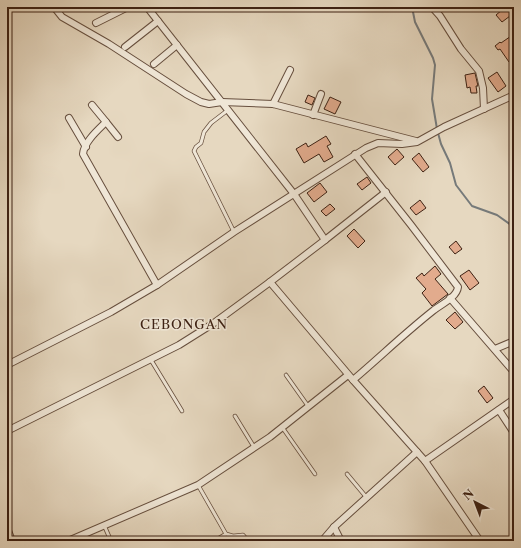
<svg xmlns="http://www.w3.org/2000/svg" width="521" height="548" viewBox="0 0 521 548" font-family="'Libre Caslon Text',serif">
<rect width="100%" height="100%" fill="#e6d8c0"/>
<filter id="stains"><feTurbulence type="fractalNoise" baseFrequency=".005" numOctaves="4"/><feColorMatrix values="0 0 0 0 .2 0 0 0 0 .09 0 0 0 0 .02 0 0 0 .5 -.17"/></filter>
<radialGradient id="worn" r=".72"><stop offset=".6" stop-color="#630" stop-opacity="0"/><stop offset="1" stop-color="#630" stop-opacity=".3"/></radialGradient>
<g fill="none" stroke-linecap="round" stroke-linejoin="round">
<g stroke="#767a7a" stroke-width="2">
<path d="M412,7l3,15 18,36 2,7 -3,34 5,30"/>
<path d="M438,133l3,11 9,19 6,22 16,21 25,9 17,12"/>
</g>
</g>
<g fill="#e2ab8d" stroke="#3d2113">
<path d="M500,7h14v6l-12,9 -6,-7 6,-5z"/>
<path d="M514,34v32l-4,-5 -1,1 -9,-13 -2,1 -3,-4 5,-4 1,1z"/>
<path d="M497,72l9,14 -8,6 -10,-14z"/>
<path d="M475,73l3,13h-2l1,7h-6l-1,-6 -3,1 -2,-13z"/>
<path d="M308,95l7,3 -3,7 -7,-3z"/>
<path d="M330,97l11,5 -6,12 -11,-5z"/>
<path d="M326,136l5,8 -4,2 6,11 -9,5 -5,-8 -15,9 -8,-14 10,-6 2,4z"/>
<path d="M397,149l7,8 -9,8 -7,-8z"/>
<path d="M419,153l10,14 -6,5 -11,-13z"/>
<path d="M367,177l4,6 -9,7 -5,-6z"/>
<path d="M320,183l7,9 -13,10 -7,-9z"/>
<path d="M420,200l6,8 -10,7 -6,-7z"/>
<path d="M330,204l5,5 -9,7 -5,-5z"/>
<path d="M354,229l11,12 -7,7 -11,-12z"/>
<path d="M456,241l6,8 -7,5 -6,-7z"/>
<path d="M435,266l6,8 -6,5 13,15 -16,12 -10,-13 4,-4 -10,-11 6,-5 2,3z"/>
<path d="M469,270l10,13 -9,7 -10,-14z"/>
<path d="M455,312l8,10 -8,7 -9,-9z"/>
<path d="M484,386l9,12 -6,5 -9,-12z"/>
</g>
<g fill="none" stroke-linecap="round" stroke-linejoin="round">
<defs>
<g id="service">
<path d="M228,110l-17,13 -7,9 -3,11 -5,4 -2,4 40,81"/>
<path d="M151,360l31,51"/>
<path d="M286,375l22,31"/>
<path d="M235,416l19,31"/>
<path d="M282,427l33,47"/>
<path d="M347,474l20,24"/>
<path d="M198,485l28,49 7,2 10,-1 5,6"/>
<path d="M104,525l7,16"/>
<path d="M214,541l12,-7"/>
</g>
<g id="minor">
<path d="M54,7l8,10 47,27 77,50 15,8 8,2 13,-2 51,2 143,37"/>
<path d="M147,7l147,187 31,46 -55,42 83,98 72,81 55,80"/>
<path d="M432,7l8,9 21,33 18,22 4,17 1,21"/>
<path d="M96,23l32,-16"/>
<path d="M125,47l33,-26"/>
<path d="M154,64l23,-19"/>
<path d="M273,104l17,-34"/>
<path d="M92,105l14,17c-8,8 -22,20 -23,32l74,131"/>
<path d="M313,115l8,-21"/>
<path d="M69,118l17,29"/>
<path d="M106,122l12,15"/>
<path d="M325,240l61,-48"/>
<path d="M450,298l64,74"/>
<path d="M495,349l19,-8"/>
<path d="M7,365l104,-53 46,-27 77,-53 132,-84 12,-5 24,1 15,-2 27,-15 70,-32"/>
<path d="M353,380c27,-23 53,-48 81,-70 8,-6 23,-13 24,-23l-47,-62 -56,-71"/>
<path d="M499,410l15,23"/>
<path d="M7,431l172,-86 35,-22 56,-41"/>
<path d="M425,461l89,-62"/>
<path d="M334,527l7,14"/>
<path d="M7,528l5,13"/>
<path d="M68,541l130,-56 72,-48 78,-62"/>
<path d="M322,541l12,-14 83,-75"/>
</g>
</defs>
<use href="#service" stroke="#674f3e" stroke-width="4.5"/>
<use href="#minor" stroke="#674f3e" stroke-width="8"/>
<use href="#service" stroke="#efe6d6" stroke-width="3"/>
<use href="#minor" stroke="#efe6d6" stroke-width="6"/>
</g>
<g text-anchor="middle" stroke-width="3" stroke-linejoin="round" paint-order="stroke">
<g font-size="13" letter-spacing="1" fill="#3d2113" stroke="#efe6d6">
<text x="184" y="329">CEBONGAN</text>
</g>
</g>
<rect width="521" height="548" fill="none" stroke="#e6d8c0" stroke-width="24"/>
<rect x="8" y="8" width="505" height="532" fill="none" stroke="#3d2113" stroke-width="2"/>
<rect x="12" y="12" width="497" height="524" fill="none" stroke="#3d2113"/>
<g transform="translate(475 502) rotate(318)" stroke="#efe6d6" stroke-width="3" paint-order="stroke">
<path d="M0-3L7 15L0 10L-7 15Z" fill="#3d2113"/>
<text y="-6" font-size="11" font-weight="bold" text-anchor="middle" fill="#3d2113">N</text>
</g>
<rect width="100%" height="100%" filter="url(#stains)"/>
<rect width="100%" height="100%" fill="url(#worn)"/>
</svg>
